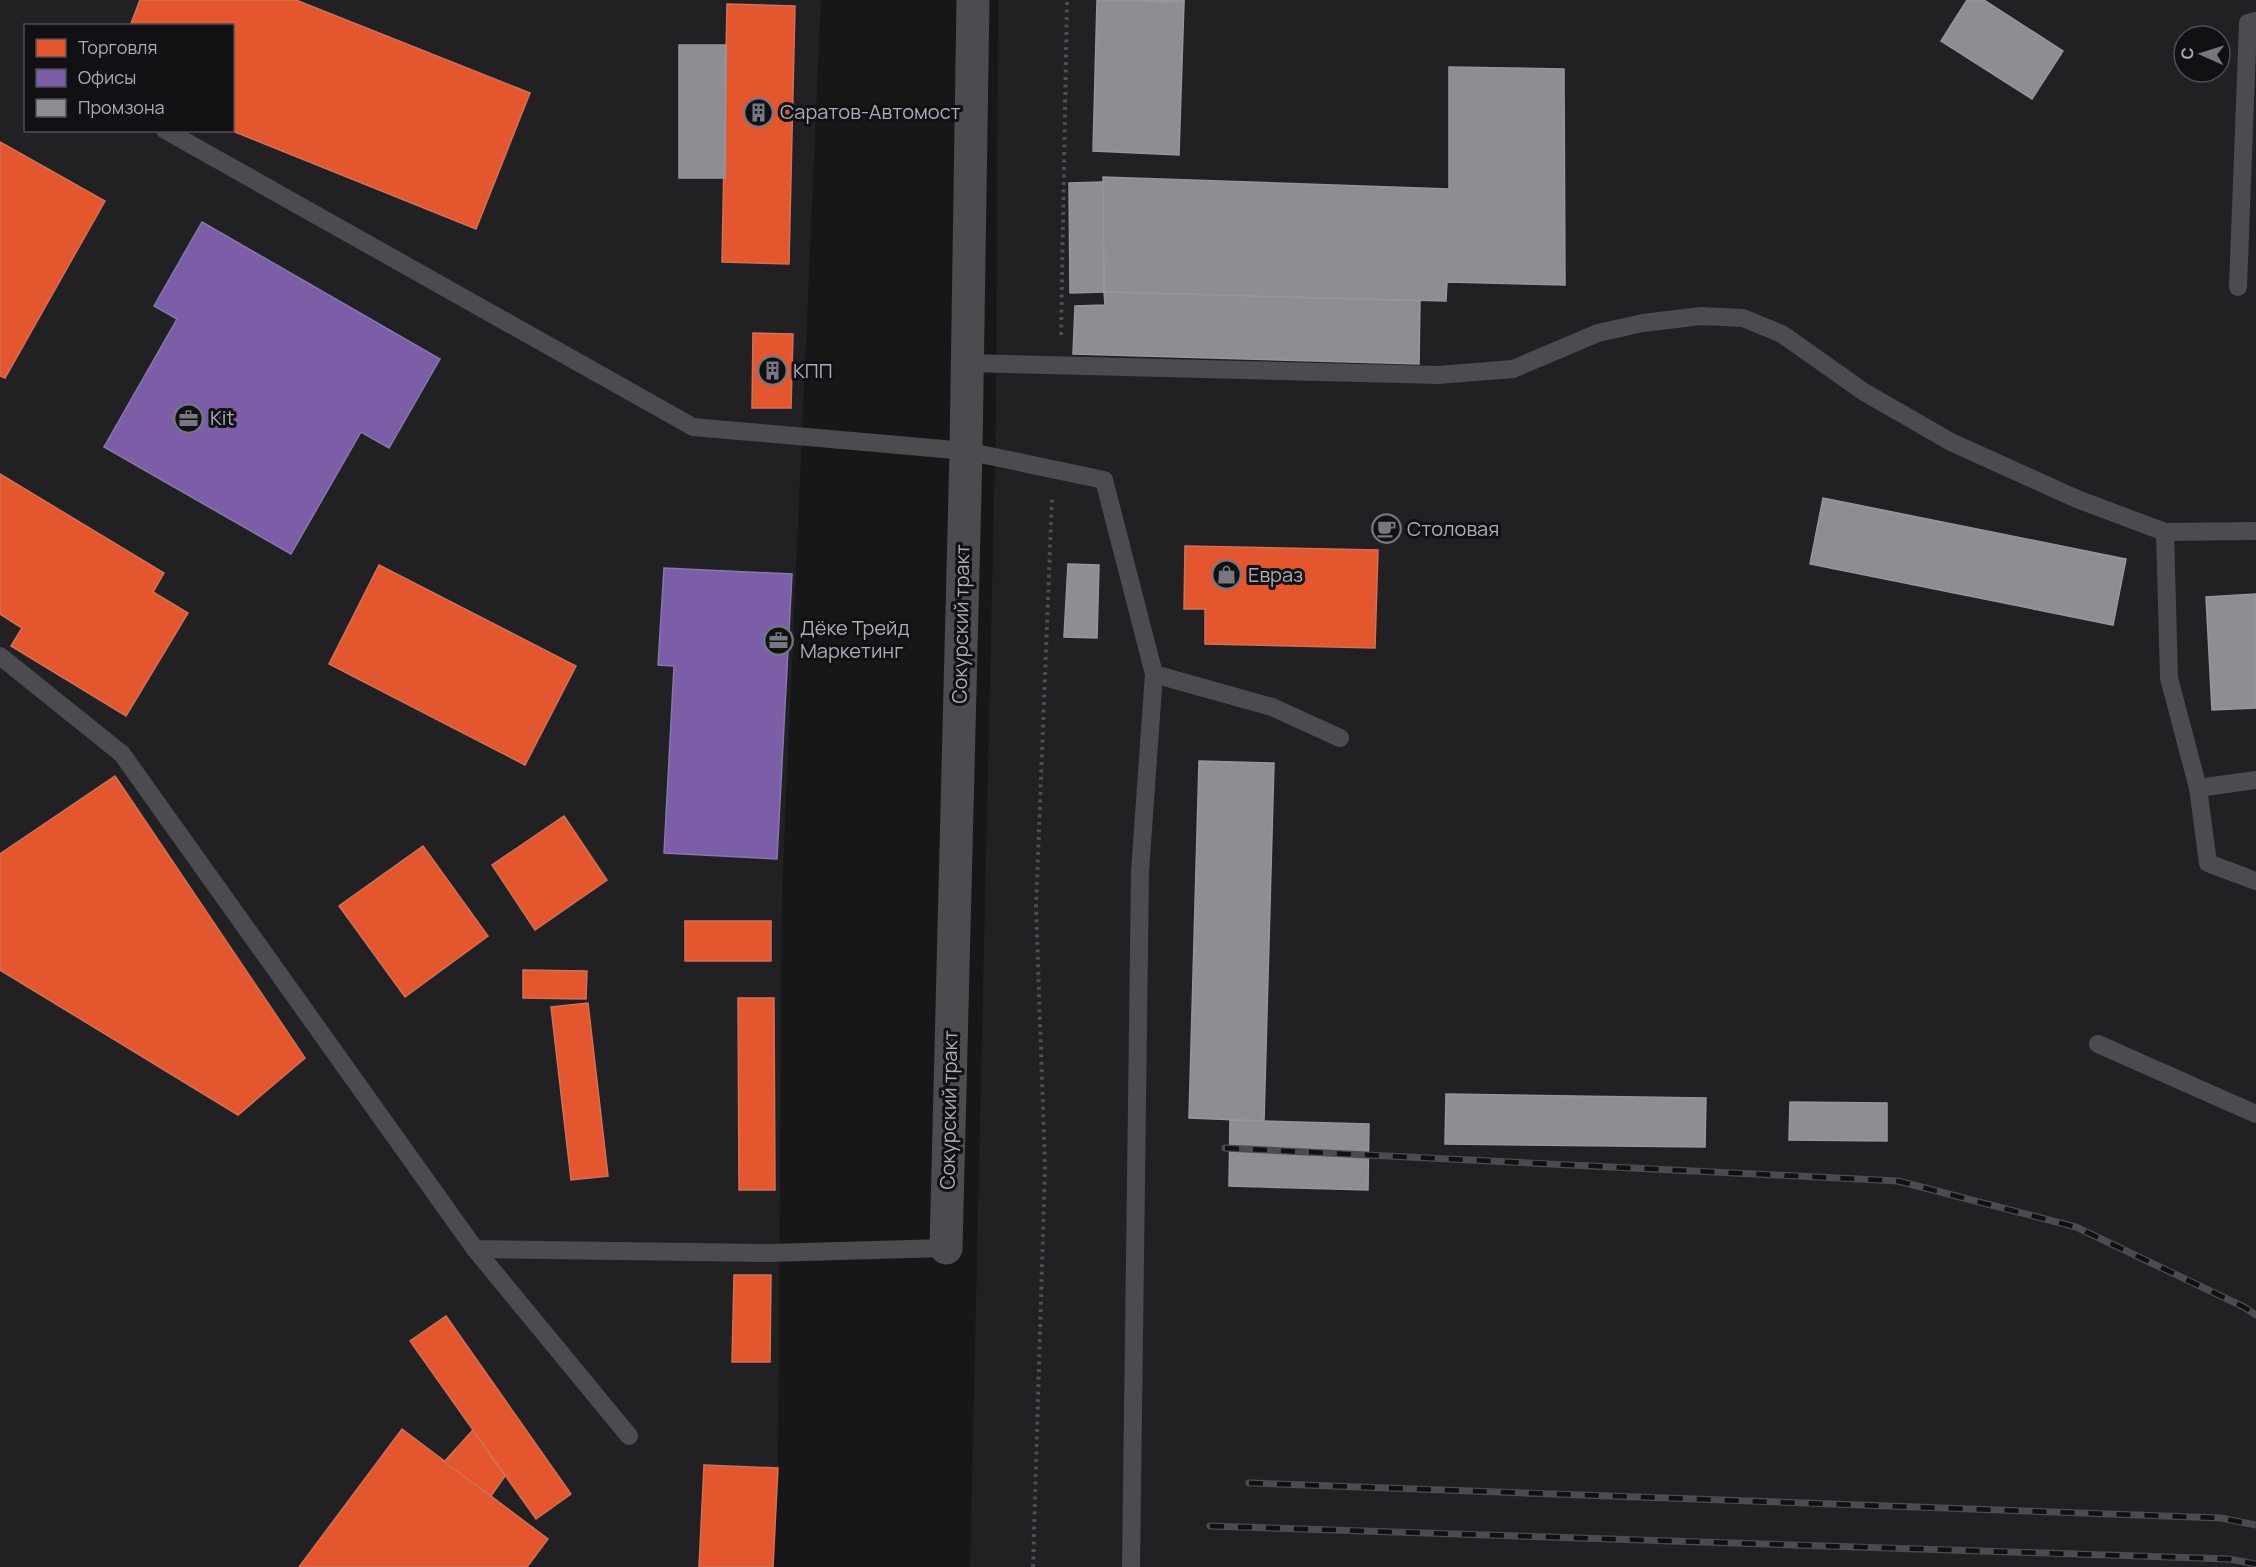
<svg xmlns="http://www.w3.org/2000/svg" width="2256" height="1567" viewBox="0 0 2256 1567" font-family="Manrope,sans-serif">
<rect width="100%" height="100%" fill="#171717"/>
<g fill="#212123" fill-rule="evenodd">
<path d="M0,0h821l-39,890 -4,578 -5,99h-773zM26,26h206v104h-206z"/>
<path d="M998,0h1258v1567h-1286l26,-1156zM2184,36h36v36h-36z"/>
</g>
<g fill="#e4572e" stroke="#d27157" stroke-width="1.5">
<path d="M140,0h156l234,93 -54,136 -246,-99h2v-104h-102z"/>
<path d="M727,4l68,2 -6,258 -67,-2z"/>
<path d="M0,142l105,59 -100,177 -5,-2z"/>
<path d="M753,333l40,1 -2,74h-39z"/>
<path d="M0,474l164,99 -11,19 35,21 -62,103 -115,-70 11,-18 -22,-14z"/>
<path d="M1185,546l193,4 -3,98 -170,-4v-35h-21z"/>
<path d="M379,565l197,101 -51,99 -196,-101z"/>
<path d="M115,776l190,282 -67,57 -238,-145v-116z"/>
<path d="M564,816l43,64 -72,50 -43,-65z"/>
<path d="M423,846l65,90 -83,61 -66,-91z"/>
<rect x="685" y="921" width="86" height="40"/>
<path d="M523,970l64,1 -1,28 -63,-1z"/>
<path d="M738,998h36l1,192h-36z"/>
<path d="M588,1003l20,173 -37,4 -20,-173z"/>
<path d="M734,1275h37l-1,87h-38z"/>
<path d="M446,1316l125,178 -35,25 -126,-178z"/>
<path d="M402,1429l146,110 -21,28h-228z"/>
<path d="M473,1430l32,46 -14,20 -47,-34z"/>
<path d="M704,1465l74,3 -5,99h-74z"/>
</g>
<g fill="#7b5ea7" stroke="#8876ac" stroke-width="1.5">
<path d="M202,222l238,137 -51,89 -28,-16 -70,122 -187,-107 73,-128 -23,-13z"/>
<path d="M664,568l128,6 -15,285 -113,-6 10,-187 -16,-1z"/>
</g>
<g fill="#8d8d92" stroke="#95979d" stroke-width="1.5">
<path d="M1097,0l87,2 -5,153 -86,-4z"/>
<path d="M1097,0h87v2z"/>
<path d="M1967,0h17l79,51 -31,48 -91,-58z"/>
<path d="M679,45h47l-1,133h-46z"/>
<path d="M1449,67l115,2 1,216 -118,-3 -1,19 -342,-9 -1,-115 346,12z"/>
<path d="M1103,182l1,110 -34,1 -1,-110z"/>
<path d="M1104,292l316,9 -1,63 -346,-10 2,-48 30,-1z"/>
<path d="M1823,498l303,61 -13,66 -303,-61z"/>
<path d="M1068,564l31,1 -2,73 -33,-1z"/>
<path d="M2256,594v114l-44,2 -6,-113z"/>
<path d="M1199,761l75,2 -10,358 -75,-3z"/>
<path d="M1446,1094l260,4 -1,49 -260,-3z"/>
<path d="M1790,1102l97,1v38l-98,-1z"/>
<path d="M1230,1120l139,4 -1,66 -139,-4z"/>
</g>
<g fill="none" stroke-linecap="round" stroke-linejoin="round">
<g stroke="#4d4e52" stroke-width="4" stroke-dasharray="3 4.5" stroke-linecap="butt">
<path d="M1061,335l6,-335"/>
<path d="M1033,1567l12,-401 -9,-260 16,-409"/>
</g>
<g stroke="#4b4c50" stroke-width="18">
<path d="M165,130l528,297 273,24 138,29 50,194 -14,197 -9,696"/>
<path d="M2238,287l10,-264 8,-2"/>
<path d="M967,363l471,12 75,-6 85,-36 45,-10 58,-7 42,2 39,16 82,58 87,50 126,57 88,33 91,-1"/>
<path d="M2165,532l4,146 29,110 10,75 48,18"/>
<path d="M0,656l122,98 353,495 294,4 177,-5"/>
<path d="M1154,674l118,33 68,31"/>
<path d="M2198,788l58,-8"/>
<path d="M2098,1044l158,70"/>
<path d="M475,1249l154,187"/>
</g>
<path stroke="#4b4c50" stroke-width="33" d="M946,1248l20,-797 7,-451"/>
<defs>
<g id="rail">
<path d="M1225,1148l673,33 178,46 168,80 12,8"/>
<path d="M1249,1483l972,35 35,7"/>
<path d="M1210,1526l1019,33 27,5"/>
</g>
</defs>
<use href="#rail" stroke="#4b4c4f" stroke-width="7"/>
<use href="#rail" stroke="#111113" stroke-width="4.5" stroke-dasharray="14" stroke-linecap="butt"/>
</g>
<defs>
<symbol id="building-ring" viewBox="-11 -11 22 22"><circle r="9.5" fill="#111113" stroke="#757880" stroke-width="1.5"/><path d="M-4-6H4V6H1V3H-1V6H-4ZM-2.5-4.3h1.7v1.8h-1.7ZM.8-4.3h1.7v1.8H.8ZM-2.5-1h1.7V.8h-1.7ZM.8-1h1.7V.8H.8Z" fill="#757880"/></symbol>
<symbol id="office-ring" viewBox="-11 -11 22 22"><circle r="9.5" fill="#111113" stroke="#757880" stroke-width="1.5"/><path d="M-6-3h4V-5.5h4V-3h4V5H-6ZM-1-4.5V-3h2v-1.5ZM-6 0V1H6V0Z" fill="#757880"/></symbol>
<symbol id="cafe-ring" viewBox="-11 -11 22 22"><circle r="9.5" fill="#111113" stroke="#757880" stroke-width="1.5"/><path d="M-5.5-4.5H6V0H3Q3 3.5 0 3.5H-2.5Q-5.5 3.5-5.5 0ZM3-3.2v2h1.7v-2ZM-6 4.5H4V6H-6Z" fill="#757880"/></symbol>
<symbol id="shop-ring" viewBox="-11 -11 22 22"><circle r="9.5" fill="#111113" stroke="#757880" stroke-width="1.5"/><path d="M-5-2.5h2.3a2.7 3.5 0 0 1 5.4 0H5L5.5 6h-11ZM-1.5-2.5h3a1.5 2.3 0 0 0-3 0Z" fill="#757880"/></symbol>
</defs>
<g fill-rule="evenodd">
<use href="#building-ring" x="742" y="96" width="33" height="33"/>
<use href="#building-ring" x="756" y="354" width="33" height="33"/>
<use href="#office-ring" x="172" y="402" width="33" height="33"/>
<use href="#cafe-ring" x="1370" y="512" width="33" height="33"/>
<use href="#shop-ring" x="1210" y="558" width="33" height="33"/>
<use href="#office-ring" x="762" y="624" width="33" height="33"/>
</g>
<g text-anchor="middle" stroke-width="6" stroke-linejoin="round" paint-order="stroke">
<g font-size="20" fill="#a8adb8" stroke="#111113" text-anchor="start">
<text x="780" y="119">Саратов-Автомост</text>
<text x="793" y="378">КПП</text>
<text x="210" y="425">Kit</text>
<text x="1407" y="536">Cтоловая</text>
<text x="1248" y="582">Евраз</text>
<text x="800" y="635">Дёке Трейд<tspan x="800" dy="23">Маркетинг</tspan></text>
</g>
<g font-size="20" fill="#a8adb8" stroke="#111113">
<text transform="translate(961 624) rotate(-89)" y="7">Сокурский тракт</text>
<text transform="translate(949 1110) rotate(-89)" y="7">Сокурский тракт</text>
</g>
</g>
<rect x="24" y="24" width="210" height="108" fill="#111113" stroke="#4d4f55" stroke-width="1.5"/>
<rect x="36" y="39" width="30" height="18" fill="#e4572e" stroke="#4d4f55" stroke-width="1.5"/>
<text x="78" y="54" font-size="18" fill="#a8adb8">Торговля</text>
<rect x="36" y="69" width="30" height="18" fill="#7b5ea7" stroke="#4d4f55" stroke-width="1.5"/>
<text x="78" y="84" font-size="18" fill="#a8adb8">Офисы</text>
<rect x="36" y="99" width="30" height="18" fill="#8d8d92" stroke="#4d4f55" stroke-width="1.5"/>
<text x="78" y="114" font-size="18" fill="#a8adb8">Промзона</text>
<g transform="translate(2202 54) rotate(273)"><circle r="28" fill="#111113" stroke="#4d4f55" stroke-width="1.5"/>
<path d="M0-4.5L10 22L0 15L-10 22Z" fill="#757880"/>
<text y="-9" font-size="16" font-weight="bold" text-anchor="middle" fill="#a8adb8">С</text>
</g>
</svg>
